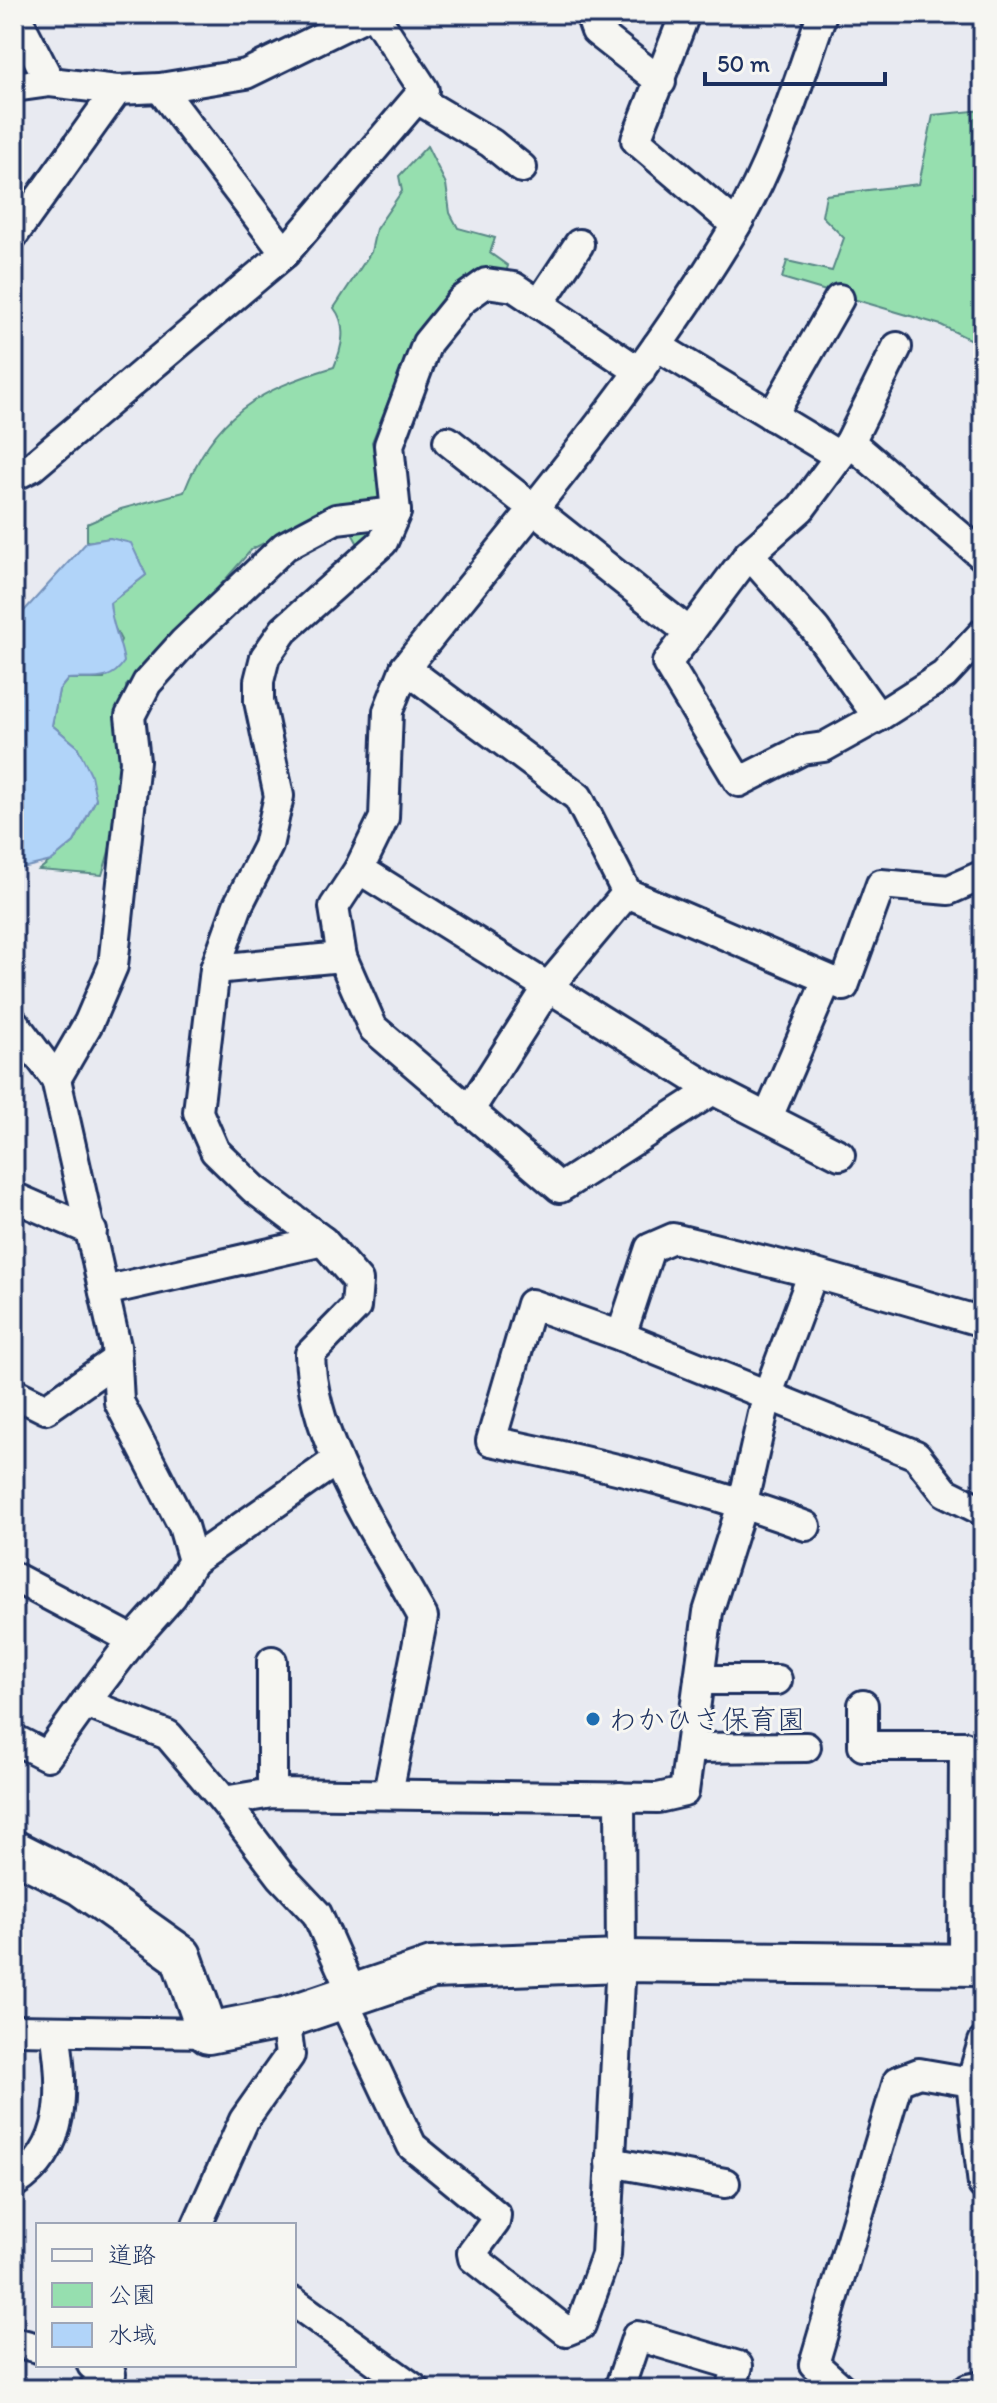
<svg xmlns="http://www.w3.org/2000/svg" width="997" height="2403" viewBox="0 0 997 2403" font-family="Itim,'Klee One',sans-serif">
<rect width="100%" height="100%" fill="#e8eaf1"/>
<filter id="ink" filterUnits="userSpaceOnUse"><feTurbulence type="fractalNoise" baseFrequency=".0125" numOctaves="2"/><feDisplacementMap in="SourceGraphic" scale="16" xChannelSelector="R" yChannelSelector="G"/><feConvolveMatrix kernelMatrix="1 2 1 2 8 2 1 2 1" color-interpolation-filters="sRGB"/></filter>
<g filter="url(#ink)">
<g fill="#96dfaf" stroke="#588786" stroke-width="2">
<path d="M983,110v236l-42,-21 -159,-47 5,-17 45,10 12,-33 -22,-22 4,-21 93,-11 14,-69z"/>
<path d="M427,146l19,38 4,29 8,15 37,10 -5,15 18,13 -3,9 -18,-2 -32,12 -40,50 -43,107 12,59 -10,33 -15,12 -22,-40 -85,43 -63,72 -63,65c-1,63 -4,129 -24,189l-63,-5 35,-28 22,-43 -19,-53 -25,-21 7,-35 9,-11h36l17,-39 -10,-19 -1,-18 36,-28 -8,-16 -28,-21 -23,4v-18l34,-15 63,-17c30,-77 74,-102 150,-125 8,-19 14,-41 0,-59l37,-56 5,-23 26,-38 -3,-15z"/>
</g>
<path fill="#b1d4f9" stroke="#7592bb" stroke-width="2" d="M110,538l21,5 15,32 -36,28c1,21 11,38 14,59 -14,22 -33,15 -56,17l-9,11 -7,35 25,21 14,29 5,24 -22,43 -23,19 -37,9v-248l73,-80z"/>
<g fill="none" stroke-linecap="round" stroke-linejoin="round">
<defs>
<g id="street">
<path d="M590,14l6,17 65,51"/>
<path d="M685,14l-49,126 100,85"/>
<path d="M14,87l36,-5 -35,-68"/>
<path d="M160,88l125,165 139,-163 -50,-76"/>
<path d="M117,90l43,-2 86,-14 123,-60"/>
<path d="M417,99l74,44 31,25"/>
<path d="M14,234l103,-144 -67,-8"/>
<path d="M539,304l40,-60"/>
<path d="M657,346l182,110"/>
<path d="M772,416l67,-117"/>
<path d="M448,441l242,192"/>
<path d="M850,442l133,114"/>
<path d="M14,476l18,-9 253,-214"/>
<path d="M749,554l-82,109 72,119 63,-32 22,-3 54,-30 66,-42 39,-42"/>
<path d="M405,668l173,129 49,96 217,93 37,-102 68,6 34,-15"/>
<path d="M878,717l-63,-88 -66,-75 52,-46 49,-66 47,-95"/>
<path d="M359,869l354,221 127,65"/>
<path d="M342,957l-127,12 23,-64 30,-59 11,-50 -20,-95v-20l6,-24 19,-27 99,-88 13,-30 -7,-67 38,-102 34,-42 25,-18 28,4 126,85"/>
<path d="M215,969l-17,143 17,39 39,38 69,52 35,40 -2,26 -46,47c2,90 71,186 113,263l-35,176"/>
<path d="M14,1023l42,56"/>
<path d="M713,1090l-153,98 -187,-160 -31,-71 -8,-50 25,-38 25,-51 4,-107 17,-43c115,-143 235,-283 330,-441 39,-66 62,-141 87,-213"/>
<path d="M469,1111l79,-124 79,-94"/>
<path d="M768,1117l59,-137"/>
<path d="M14,1197l78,34"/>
<path d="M104,1291l219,-50"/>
<path d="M621,1336l295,119 29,37 38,19"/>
<path d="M14,1393l32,16 70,-49"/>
<path d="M806,1526c-102,-38 -208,-63 -315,-85l40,-137 90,32 29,-88 23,-10 140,35"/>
<path d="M193,1561l144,-101"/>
<path d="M14,1577l119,63 39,-44 21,-35 -10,-35 -64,-124 -3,-56 -60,-267 33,-57 24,-56 22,-205 -5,-45 17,-33 37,-41 101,-96 51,-27 60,-7"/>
<path d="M133,1640l-48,63 83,32 56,66"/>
<path d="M272,1661v132"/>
<path d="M699,1680h78"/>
<path d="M863,1705v41h101l-1,219"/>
<path d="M14,1739l33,17 38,-53"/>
<path d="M690,1748l116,-1"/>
<path d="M353,1995l-36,-81 -36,-38 -57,-75 48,-8 386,5 26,-6 24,-180 35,-110 24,-106 46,-123 170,49"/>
<path d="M342,1998l70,148 84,69 -1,7 -23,31 1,5 93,73 15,-6 25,-70 15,-294 -1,-164"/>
<path d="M14,2030l194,3"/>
<path d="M983,2042l-12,40 12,103"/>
<path d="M610,2162l115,21"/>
<path d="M14,2183c54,-34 50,-96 41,-152"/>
<path d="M197,2225l47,-105 46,-65 -5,-37"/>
<path d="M294,2302l121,87"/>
<path d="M14,2342l24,6"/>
<path d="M92,2365l19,9 -18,15"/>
<path d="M619,2389l18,-53 101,30 -7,23"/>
<path d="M842,2389l-28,-25 84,-283 21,-8 52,9"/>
<path d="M968,2389l15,-3"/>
</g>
<path id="secondary" d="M14,1851l67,34 100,71 27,77 77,-15 147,-50 189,-7 362,4"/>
</defs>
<use href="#street" stroke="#1b2f5e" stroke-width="34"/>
<use href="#secondary" stroke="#1b2f5e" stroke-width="46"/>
<use href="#street" stroke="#f6f6f2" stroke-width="28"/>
<use href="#secondary" stroke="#f6f6f2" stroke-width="40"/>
</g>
</g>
<circle fill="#1f6fb2" stroke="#f6f6f2" stroke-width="3" cx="593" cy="1719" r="8"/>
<g text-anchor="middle" stroke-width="6" stroke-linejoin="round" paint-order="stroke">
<g font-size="28" fill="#1b2f5e" stroke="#f6f6f2" text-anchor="start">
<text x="609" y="1729">わかひさ保育園</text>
</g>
</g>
<rect width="997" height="2403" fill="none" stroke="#f6f6f2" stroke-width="48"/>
<rect x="24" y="24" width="949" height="2355" fill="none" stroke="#1b2f5e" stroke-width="3" filter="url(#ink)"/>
<rect x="36" y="2223" width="260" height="144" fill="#f6f6f2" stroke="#9ea6b7" stroke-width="2"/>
<rect x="52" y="2249" width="40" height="12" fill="#f6f6f2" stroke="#9ea6b7" stroke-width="2"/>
<text x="108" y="2263" font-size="24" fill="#1b2f5e">道路</text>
<rect x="52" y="2283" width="40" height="24" fill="#96dfaf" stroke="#9ea6b7" stroke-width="2"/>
<text x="108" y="2303" font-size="24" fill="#1b2f5e">公園</text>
<rect x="52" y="2323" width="40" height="24" fill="#b1d4f9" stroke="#9ea6b7" stroke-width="2"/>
<text x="108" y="2343" font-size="24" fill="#1b2f5e">水域</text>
<path d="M705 72v12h180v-12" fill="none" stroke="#1b2f5e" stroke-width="4"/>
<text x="717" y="72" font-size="24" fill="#1b2f5e" stroke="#f6f6f2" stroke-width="6" paint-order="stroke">50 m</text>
</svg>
